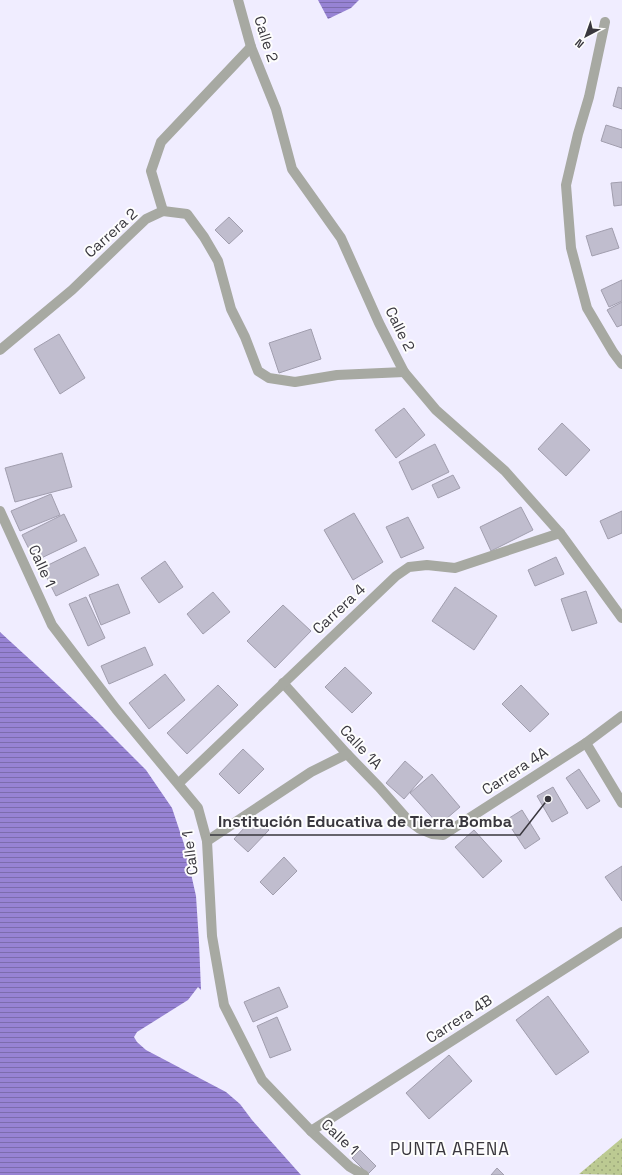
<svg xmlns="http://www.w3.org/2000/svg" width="622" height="1175" viewBox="0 0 622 1175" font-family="'Space Grotesk',sans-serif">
<defs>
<pattern id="grass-dots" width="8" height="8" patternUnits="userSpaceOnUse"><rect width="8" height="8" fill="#bcca92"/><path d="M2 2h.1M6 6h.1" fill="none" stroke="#9aa579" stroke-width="1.8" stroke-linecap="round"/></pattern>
<pattern id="water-rules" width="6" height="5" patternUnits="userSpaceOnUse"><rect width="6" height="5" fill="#9783d4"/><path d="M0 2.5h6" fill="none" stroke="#7c6cad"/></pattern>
</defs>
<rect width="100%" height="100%" fill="#f0edff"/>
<path fill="url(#grass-dots)" d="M622,1138v37l-43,-1z"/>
<g fill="url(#water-rules)">
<path d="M318,0h41l-8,8 -23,11z"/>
<path d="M0,632l98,90 48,48 26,38 13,39 11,49 3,46 2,48 -3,-3 -10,13 -51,32 -3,5 3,5 9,8 80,42 14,12 12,16 49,55h-301z"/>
</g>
<g fill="#c0bdce" stroke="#a19eae">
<path d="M618,87l4,1v21l-9,-3z"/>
<path d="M606,125l16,5v18l-21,-7z"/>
<path d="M622,182v23l-8,1 -3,-23z"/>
<path d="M229,217l14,14 -14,13 -14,-14z"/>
<path d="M612,228l7,20 -27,8 -6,-20z"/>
<path d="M622,280v21l-13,6 -8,-17z"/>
<path d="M622,302v23l-5,2 -10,-17z"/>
<path d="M311,329l10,30 -42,14 -10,-30z"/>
<path d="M59,334l26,44 -25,16 -26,-45z"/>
<path d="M404,408l21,27 -29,23 -21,-28z"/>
<path d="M562,423l28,27 -24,26 -28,-27z"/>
<path d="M435,444l14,28 -37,18 -13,-28z"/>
<path d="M62,453l10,34 -57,15 -10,-34z"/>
<path d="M453,475l7,13 -22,10 -6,-13z"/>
<path d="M51,494l9,21 -40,16 -9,-20z"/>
<path d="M521,507l12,23 -42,21 -11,-24z"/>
<path d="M622,511v22l-14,6 -8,-18z"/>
<path d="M354,513l29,49 -30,18 -29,-50z"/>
<path d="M64,514l13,27 -42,20 -13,-26z"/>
<path d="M408,517l16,31 -23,10 -15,-31z"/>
<path d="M85,547l14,28 -43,21 -14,-28z"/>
<path d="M556,557l8,17 -29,12 -7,-16z"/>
<path d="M165,561l18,26 -24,16 -18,-25z"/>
<path d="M118,584l12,29 -29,12 -12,-30z"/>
<path d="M455,587l42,29 -23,34 -42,-29z"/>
<path d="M586,591l11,32 -25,8 -11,-32z"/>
<path d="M213,592l17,20 -27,22 -16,-20z"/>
<path d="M86,597l19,41 -17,8 -19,-42z"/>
<path d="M283,605l28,26 -36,37 -28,-27z"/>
<path d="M145,647l8,18 -44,19 -8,-18z"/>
<path d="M345,667l27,26 -20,20 -27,-26z"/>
<path d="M165,674l20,26 -36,29 -20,-26z"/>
<path d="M218,685l20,20 -51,49 -20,-21z"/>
<path d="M521,685l28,29 -19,18 -28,-28z"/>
<path d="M243,749l21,20 -25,25 -20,-20z"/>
<path d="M405,761l18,16 -19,22 -18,-16z"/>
<path d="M579,769l21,32 -13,8 -21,-31z"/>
<path d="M432,774l28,33 -21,18 -29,-32z"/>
<path d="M553,787l15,26 -16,9 -15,-26z"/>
<path d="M522,810l18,29 -15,10 -19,-29z"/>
<path d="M255,816l14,14 -21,22 -14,-13z"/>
<path d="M474,830l28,31 -19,17 -28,-31z"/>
<path d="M284,857l13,14 -24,24 -13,-13z"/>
<path d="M622,866v35l-17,-24z"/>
<path d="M279,987l9,20 -35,15 -9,-20z"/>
<path d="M548,996l41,56 -33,23 -40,-55z"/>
<path d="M277,1017l14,33 -21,8 -13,-32z"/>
<path d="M449,1055l23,26 -43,38 -23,-26z"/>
<path d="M360,1150l16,16 -8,8 -16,-16z"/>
<path d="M497,1168l7,7h-13z"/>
</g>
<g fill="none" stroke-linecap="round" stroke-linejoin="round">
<g stroke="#a7a9a2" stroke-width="10">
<path d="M238,0l13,47 25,62 16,60 49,69 38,85 25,49 32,38 69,61 55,62 62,85"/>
<path d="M605,22l-16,75 -11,37 -12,51 5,63 16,60 26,44 9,12"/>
<path d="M163,211l24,3 17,23 14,24 13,48 14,28 13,34 11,7 26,4 42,-7 67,-3"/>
<path d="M163,211l-12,-40 10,-29 90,-95"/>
<path d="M0,350l72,-60 53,-51 21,-20 17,-8"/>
<path d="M0,511l52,114 64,84 82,99 9,33 5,95 12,69 38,75 49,51 39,36 14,8"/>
<path d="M283,683l64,71 32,33 29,33 12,9 12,5 11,1 143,-92 36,-27"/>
<path d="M586,743l36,60"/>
<path d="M179,783l217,-207 13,-9 18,-2 28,3 105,-35"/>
<path d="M207,841l104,-69 36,-18"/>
<path d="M311,1131l311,-199"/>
</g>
</g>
<g text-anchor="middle" stroke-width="4" stroke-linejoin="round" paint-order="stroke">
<g font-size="15" fill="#39373e" stroke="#fdfdfd">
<text transform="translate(266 39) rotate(72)" y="5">Calle 2</text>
<text transform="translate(111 233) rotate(-42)" y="5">Carrera 2</text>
<text transform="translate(400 329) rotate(64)" y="5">Calle 2</text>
<text transform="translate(42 566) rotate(66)" y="5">Calle 1</text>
<text transform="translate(339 609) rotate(-43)" y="5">Carrera 4</text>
<text transform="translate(361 747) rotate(47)" y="5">Calle 1A</text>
<text transform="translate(515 771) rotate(-33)" y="5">Carrera 4A</text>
<text transform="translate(190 853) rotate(-97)" y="5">Calle 1</text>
<text transform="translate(459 1019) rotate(-33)" y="5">Carrera 4B</text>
<text transform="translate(340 1137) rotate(43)" y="5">Calle 1</text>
</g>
<g font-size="17" letter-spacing="1" fill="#39373e" stroke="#fdfdfd">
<text x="450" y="1155">PUNTA ARENA</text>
</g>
</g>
<path fill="none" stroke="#39373e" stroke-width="1.5" d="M548 799L520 835H210"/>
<circle fill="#39373e" stroke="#fdfdfd" stroke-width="1.5" cx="548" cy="799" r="4"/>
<g font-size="16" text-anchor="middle" font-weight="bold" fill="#39373e" stroke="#fdfdfd" stroke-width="4" stroke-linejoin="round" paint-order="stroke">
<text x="365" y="827">Institución Educativa de Tierra Bomba</text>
</g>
<g transform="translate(586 36) rotate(221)" stroke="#fdfdfd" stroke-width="3" paint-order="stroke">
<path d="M0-3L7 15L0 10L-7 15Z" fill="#39373e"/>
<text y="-6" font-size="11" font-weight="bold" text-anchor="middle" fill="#39373e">N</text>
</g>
</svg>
